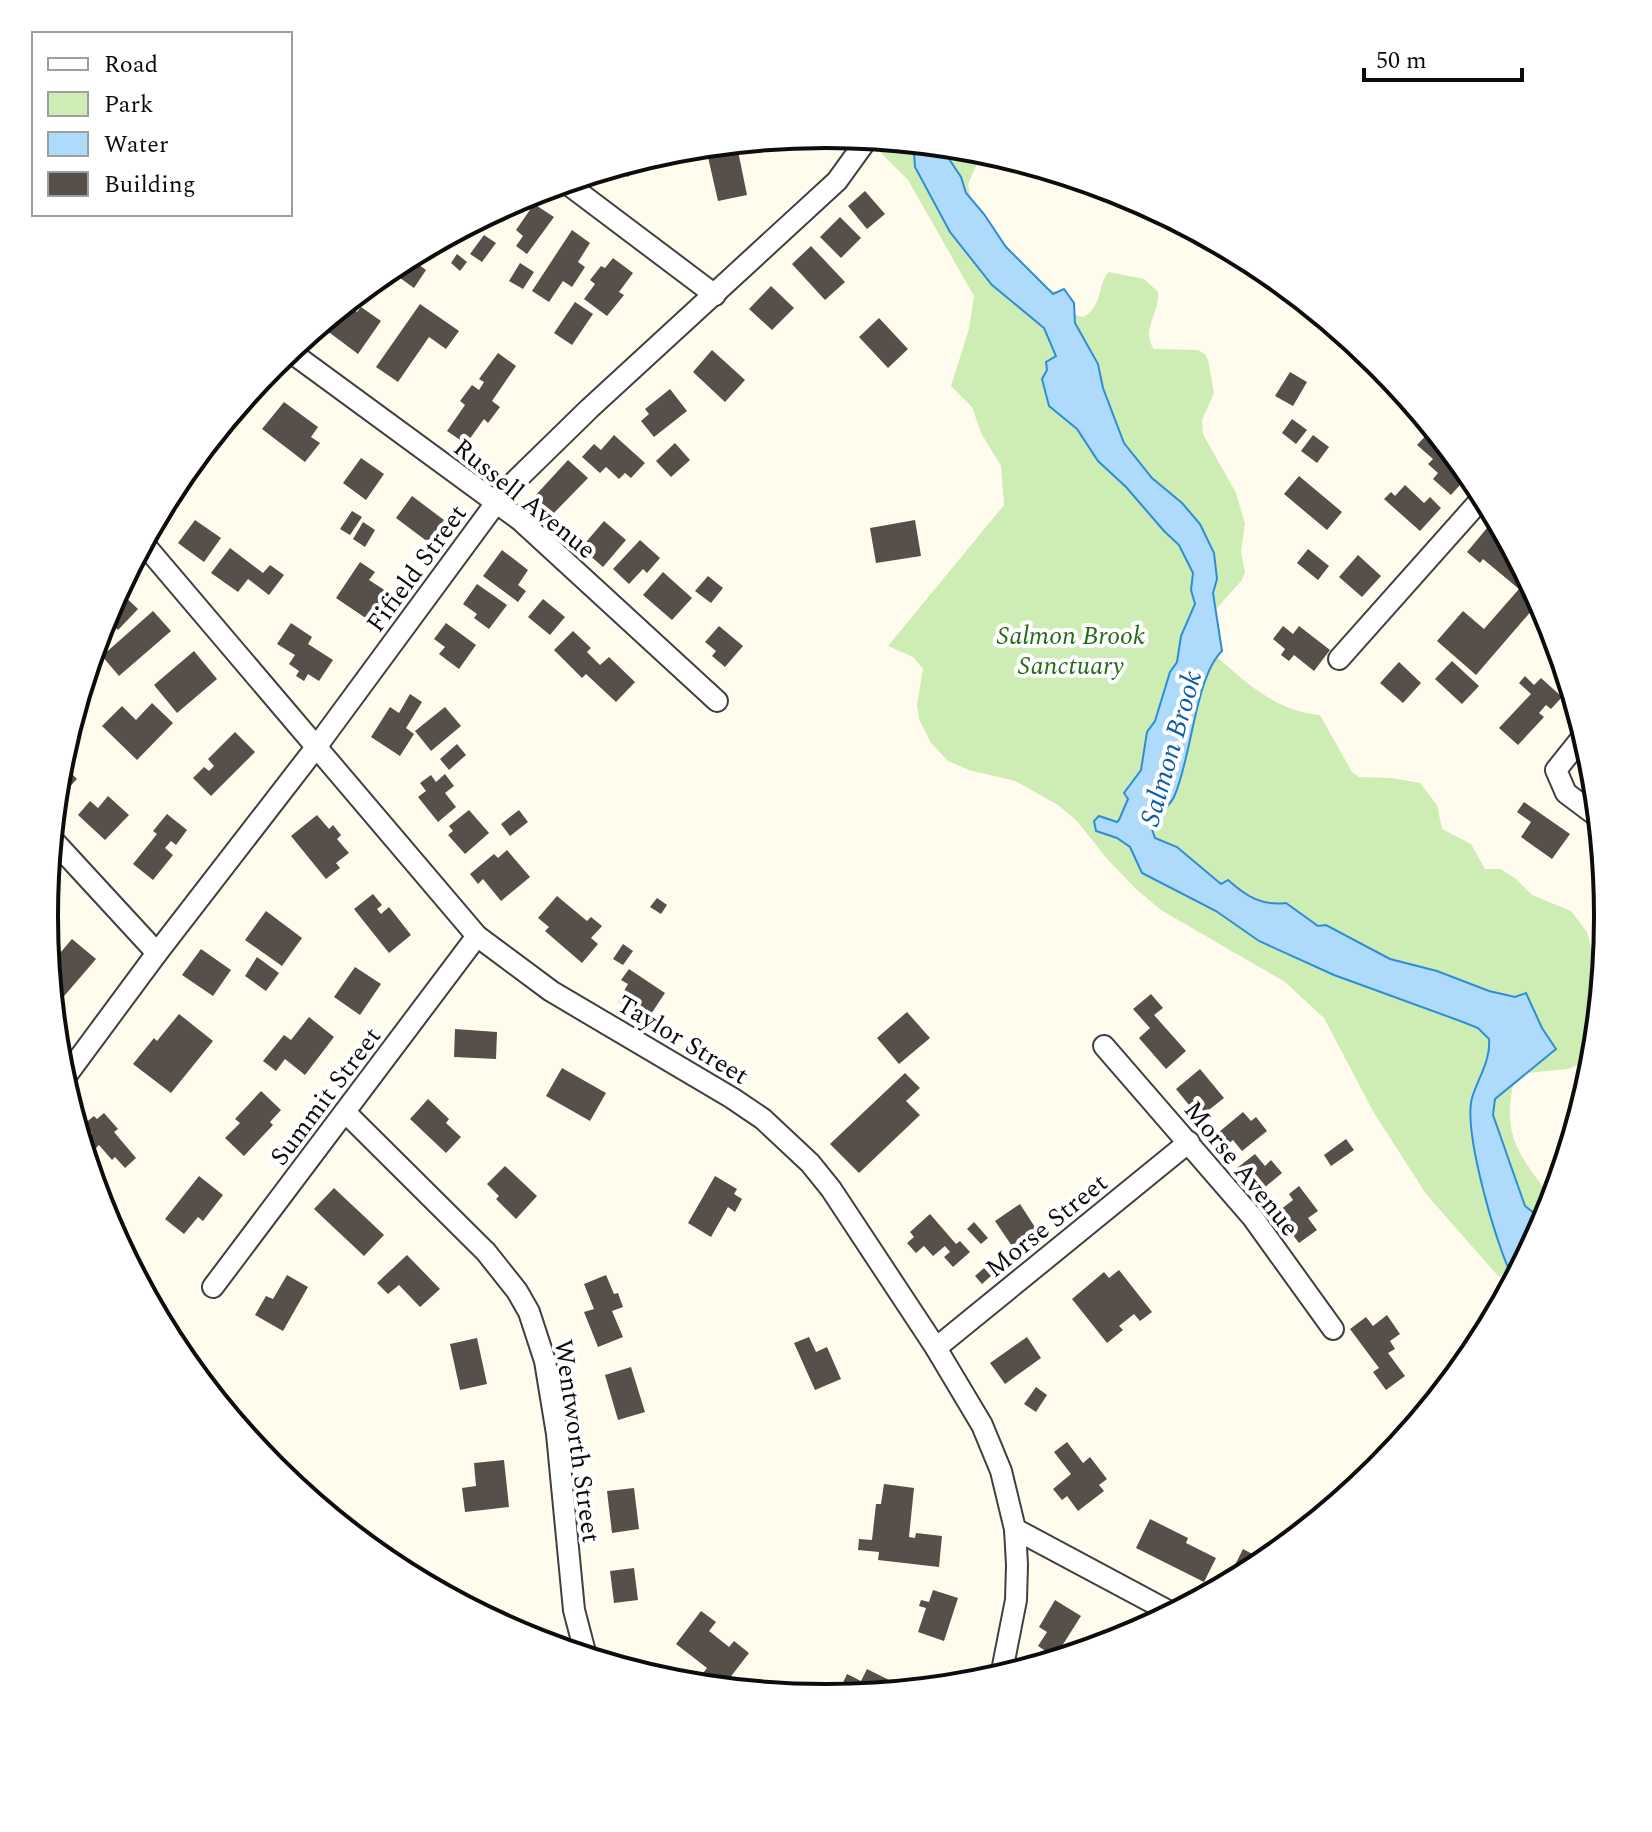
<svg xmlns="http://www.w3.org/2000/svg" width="1652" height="1832" viewBox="0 0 1652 1832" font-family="Spectral,serif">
<rect width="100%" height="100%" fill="#fffcee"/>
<path fill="#ceedb4" d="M883,140l96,9v10l-11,25 6,28 68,75 18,6 11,21 12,3c20,-10 14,-33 26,-45l35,7 14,13c2,20 -18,40 -4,57l44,1 7,4 3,6 6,33 -12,27 1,14 33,59 9,31 -4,28 4,20 -3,8 -27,30 1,46c30,27 62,56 104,59l32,57 7,5 32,1 29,5 17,22 5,24 29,15 14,25h16l15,10 16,16 39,16 16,21 7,26 9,8 -9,92 -26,11 -41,4 29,-24 -39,21c-18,63 -1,81 36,130l-5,16 -20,38 -29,23 -73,-83 -52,-81 -50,-95 -39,-36 -124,-72 -24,-20 -28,-29 -33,-41 -18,-15 -43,-24 -46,-11 -21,-9 -17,-18 -12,-24 -2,-14 6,-36 -10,-12 -25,-11 116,-141 -3,-39 -20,-33 -9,-26 -21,-21 18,-57 5,-33 -66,-116 -30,-30z"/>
<path fill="#aedafb" stroke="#2f8cd8" stroke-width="2" d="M918,143l33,3 -4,10 14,21 5,16 18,21 22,33 47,47 11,-5 10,14 1,20 23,41 5,24 21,55 28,35 30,25 18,21 14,29 3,26 -4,14 9,58c-27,26 -30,106 -48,146 -5,10 -17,19 -23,29l4,12 22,9 44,37 7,-4c18,16 33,26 58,23l32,23 8,-1 64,34 47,12 52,20 26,6 11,-4 16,35 14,21 -61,50 -2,16 32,91 14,11 4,9 -29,54c-17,-30 -51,-149 -42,-182 6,-20 19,-38 17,-59l-11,-11 -15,-6 -129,-47 -75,-34 -43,-30 -74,-38 -12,-26 -13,-9 -21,-7 -2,-10 5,-5 18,6 2,-2 9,-21 -4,-6 17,-23 6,-38 8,-11 15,-49 7,-10 4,-26 14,-32 -4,-14 2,-17 -14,-28 -15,-14 -38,-44 -28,-26 -21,-32 -28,-23 -7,-27 5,-9 -1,-8 10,-6 -12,-28 -52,-43 -42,-53 -35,-65 -1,-14z"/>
<g fill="#574f49">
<path d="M738,151l9,44 -29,6 -10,-44z"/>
<path d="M640,159l-12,18 -14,-10 7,-2z"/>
<path d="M865,191l20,23 -18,15 -19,-23z"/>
<path d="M514,200l-12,16 -7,-5 -8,12 -7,-5z"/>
<path d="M534,204l20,13 -27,37 -11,-8 7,-10 -7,-6z"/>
<path d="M840,217l21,21 -20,20 -21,-21z"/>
<path d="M572,230l18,13 -12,19 7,5 -13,20 -9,-6 -14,21 -17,-11z"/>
<path d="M484,235l12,8 -14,19 -12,-8z"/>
<path d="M811,246l34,36 -20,18 -33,-36z"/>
<path d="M457,254l10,8 -7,9 -9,-8z"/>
<path d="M408,257l18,13 -12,18 -18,-13z"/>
<path d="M613,258l20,15 -14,19 5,3 -17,21 -23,-17 11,-15 -5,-4 11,-14 4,2z"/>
<path d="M520,263l14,9 -11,17 -14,-8z"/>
<path d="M771,286l23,22 -22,22 -23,-21z"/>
<path d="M575,302l18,12 -21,31 -18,-12z"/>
<path d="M345,304l12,8 4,-5 20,14 -23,33 -32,-24z"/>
<path d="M420,304l39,27 -13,18 -17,-12 -31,45 -22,-15z"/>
<path d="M879,318l29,31 -20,19 -29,-31z"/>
<path d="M712,350l33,30 -20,22 -32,-30z"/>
<path d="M498,353l18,13 -24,35 8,6 -12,16 -4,-4 -18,25 -19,-13 18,-26 -5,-4 12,-16 7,5 5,-8 -5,-3z"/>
<path d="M1290,372l17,10 -14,24 -18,-10z"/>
<path d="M670,389l17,22 -33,26 -13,-16 8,-7 -4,-5z"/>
<path d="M284,402l34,25 -7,10 9,6 -15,19 -43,-33z"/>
<path d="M1292,419l15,11 -11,14 -14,-11z"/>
<path d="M1430,431l16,15 -6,7 27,24 -16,18 -18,-16 5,-6 -10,-9 5,-5 -16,-14z"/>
<path d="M614,435l31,28 -14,15 -6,-5 -6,6 -13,-12 -6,6 -18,-16 12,-13 7,6z"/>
<path d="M1313,435l16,12 -12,16 -16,-12z"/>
<path d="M675,443l15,17 -19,17 -15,-16z"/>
<path d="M361,458l23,16 -18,26 -23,-17z"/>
<path d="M568,460l20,18 -36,37 -18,-18z"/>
<path d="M1299,476l43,36 -15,18 -43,-36z"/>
<path d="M1405,485l19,18 6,-6 11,11 -21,23 -36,-32 7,-7 4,4z"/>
<path d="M412,496l32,24 -16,22 -32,-24z"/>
<path d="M352,511l10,6 -12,18 -10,-6z"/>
<path d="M195,520l26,18 -17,24 -26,-19z"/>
<path d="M915,520l6,36 -45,7 -6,-35z"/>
<path d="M604,521l22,19 -23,27 -22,-19z"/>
<path d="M363,522l12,8 -10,17 -12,-8z"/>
<path d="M1487,528l26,23 22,41 -10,11 8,6 -57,66 -39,-34 26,-30 21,18 35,-40 -36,-30 -3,4 -13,-11z"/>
<path d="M640,540l20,18 -13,15 -4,-4 -14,15 -16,-15z"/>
<path d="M230,548l33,25 7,-8 14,10 -15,20 -21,-16 -10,13 -27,-19z"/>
<path d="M1308,549l21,17 -11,14 -21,-17z"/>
<path d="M502,550l26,20 -10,15 8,6 -8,11 -35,-26z"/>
<path d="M1358,555l23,21 -19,21 -23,-20z"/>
<path d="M360,562l15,10 -6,8 20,13 -19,28 -34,-23z"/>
<path d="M663,572l29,26 -20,22 -29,-25z"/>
<path d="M708,576l15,12 -12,15 -16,-12z"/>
<path d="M477,584l30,21 -18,24 -15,-11 3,-4 -14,-10z"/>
<path d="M118,590l20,19 -20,21 -14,-13z"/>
<path d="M543,599l22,18 -15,18 -22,-18z"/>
<path d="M153,611l18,20 -52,45 -17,-20z"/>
<path d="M291,623l21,14 -4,7 25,16 -14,21 -11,-7 -4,7 -8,-5 3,-5 -10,-7 6,-9 -18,-11z"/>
<path d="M446,623l30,22 -17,24 -20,-15 6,-7 -11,-8z"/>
<path d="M719,626l24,20 -18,21 -13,-11 4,-5 -11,-9z"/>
<path d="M1283,626l10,8 6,-8 31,24 -16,21 -20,-16 -5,6 -8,-6 4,-6 -12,-10z"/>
<path d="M573,631l18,17 -4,4 13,13 9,-8 26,25 -19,20 -30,-28 -4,4 -28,-28z"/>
<path d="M194,651l23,28 -40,34 -23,-28z"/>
<path d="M1452,661l27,25 -17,18 -27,-25z"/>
<path d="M1399,662l22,21 -18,20 -23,-20z"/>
<path d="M1525,676l9,9 7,-7 21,19 -11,12 -5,-4 -7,8 5,4 -26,28 -19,-17 32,-34 -12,-11z"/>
<path d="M410,694l12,8 -16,26 8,6 -14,22 -29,-19 19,-30 9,6z"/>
<path d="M152,703l21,20 -36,37 -35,-34 20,-20 14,14z"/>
<path d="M445,707l16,19 -30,25 -16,-20z"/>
<path d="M235,732l20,20 -44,44 -18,-18 11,-11 5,4 5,-5 -6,-7z"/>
<path d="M457,744l9,11 -17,15 -9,-11z"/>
<path d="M63,750l10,11 -7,7 11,11 -17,18 -4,-4z"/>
<path d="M445,774l9,12 -9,7 11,14 -18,15 -20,-25 8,-6 -6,-8 11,-8 5,7z"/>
<path d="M108,796l21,19 -24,25 -27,-25 12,-14 8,7z"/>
<path d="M1524,802l46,32 -18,25 -31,-22 10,-15 -14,-10z"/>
<path d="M469,810l20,23 -24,21 -17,-19 5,-4 -4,-5z"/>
<path d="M519,810l9,12 -18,14 -9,-12z"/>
<path d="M167,814l20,16 -11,15 -5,-4 -6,7 8,7 -20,25 -20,-16 24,-30 -4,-3z"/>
<path d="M317,815l12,14 4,-4 8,10 -4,4 12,14 -13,10 4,5 -14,11 -35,-43z"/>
<path d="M507,850l23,27 -29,24 -18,-22 -5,5 -8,-10 24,-20 4,4z"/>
<path d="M373,894l9,11 -5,4 4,5 8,-7 22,28 -22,18 -35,-44z"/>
<path d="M557,896l30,25 4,-4 11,9 -11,12 7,6 -16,19 -37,-32 4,-4 -11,-9z"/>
<path d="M657,898l10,7 -6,9 -11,-7z"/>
<path d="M45,909l10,9 -10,11 -1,-13z"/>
<path d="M266,911l36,27 -20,28 -37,-26z"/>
<path d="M72,939l24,20 -43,50 -4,-43z"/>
<path d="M623,944l10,7 -10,14 -10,-6z"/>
<path d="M201,949l30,21 -18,26 -31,-21z"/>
<path d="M257,957l22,16 -13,18 -21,-15z"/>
<path d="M355,967l26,17 -21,31 -26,-18z"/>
<path d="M629,969l36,24 -18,27 -29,-19 10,-17 -7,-4z"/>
<path d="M1151,994l12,14 -9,7 32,36 -20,18 -27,-31 11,-10 -17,-19z"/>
<path d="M907,1012l23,26 -31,26 -22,-26z"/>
<path d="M179,1014l34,27 -42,52 -38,-29 21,-26 3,3z"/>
<path d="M309,1017l25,20 -29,38 -20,-16 -9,12 -13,-10 21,-26 7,5z"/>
<path d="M455,1029l42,3 -1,27 -42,-2z"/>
<path d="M562,1068l44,25 -16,28 -44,-25z"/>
<path d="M1200,1069l24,29 -19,15 -10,-12 -6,4 -13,-16z"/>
<path d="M905,1073l15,15 -14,13 14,14 -61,58 -29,-29z"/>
<path d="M261,1091l20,19 -11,12 3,3 -29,31 -19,-18 15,-15 -5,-4z"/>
<path d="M428,1099l21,20 -3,4 15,14 -15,16 -36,-34z"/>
<path d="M1243,1112l8,9 5,-4 11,14 -25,20 -9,-11 -11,9 -9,-12z"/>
<path d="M104,1113l14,16 -4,3 22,26 -11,10 -10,-11 -3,3 -13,-15 -3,3 -9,-11 5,-4 -8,-9 10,-8 3,3z"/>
<path d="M1346,1139l8,11 -23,16 -7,-11z"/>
<path d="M1255,1154l10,12 6,-6 11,13 -24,20 -21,-25z"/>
<path d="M505,1166l32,30 -21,23 -20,-20 3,-3 -12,-12z"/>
<path d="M199,1176l24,19 -20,26 -5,-4 -14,17 -19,-15z"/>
<path d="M715,1176l22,13 -3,5 8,5 -7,13 -7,-5 -17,30 -23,-14z"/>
<path d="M1299,1186l19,25 -10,7 9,12 -18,13 -23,-30 17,-13 -4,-6z"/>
<path d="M334,1188l50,47 -20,21 -50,-47z"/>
<path d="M1020,1204l20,31 -24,17 -21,-31z"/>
<path d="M930,1214l26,30 4,-3 10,11 -17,15 -9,-10 6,-5 -5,-6 -12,10 -9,-10 -8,7 -9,-10 7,-6 -4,-5z"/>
<path d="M974,1222l14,16 -7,6 -14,-15z"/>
<path d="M407,1255l33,34 -20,18 -21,-22 -11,9 -11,-11z"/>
<path d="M984,1268l7,8 -9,8 -7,-8z"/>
<path d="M1119,1270l33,42 -12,9 -6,-7 -15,12 4,4 -16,13 -35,-44 32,-27 5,6z"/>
<path d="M287,1275l21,12 -25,44 -28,-16 11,-19 7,3z"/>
<path d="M606,1275l8,19 4,-1 5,14 -11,4 11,26 -25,10 -14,-35 10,-3 -10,-25z"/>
<path d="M1387,1315l13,19 -10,7 5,8 -7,4 17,23 -19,14 -13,-18 6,-4 -29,-39 16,-12 7,9z"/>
<path d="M809,1337l7,15 11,-5 14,32 -26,11 -21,-47z"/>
<path d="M1027,1337l14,21 -36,26 -15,-21z"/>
<path d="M477,1338l10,46 -27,6 -10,-46z"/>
<path d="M631,1367l14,45 -27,8 -13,-45z"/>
<path d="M1036,1387l11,8 -11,17 -12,-8z"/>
<path d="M1067,1442l16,21 7,-6 17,22 -8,6 5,6 -26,20 -11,-15 -5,4 -9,-11 18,-15 -17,-22z"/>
<path d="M504,1460l5,47 -44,5 -3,-24 14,-2 -2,-23z"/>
<path d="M884,1484l30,4 -5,49 6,1 1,-5 26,3 -3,31 -61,-7 1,-8 -21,-2 1,-11 13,1 4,-36h5z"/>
<path d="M634,1488l5,41 -27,4 -5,-42z"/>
<path d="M1150,1519l38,19 -2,5 30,15 -12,24 -68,-34z"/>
<path d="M1243,1549l23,12 -27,16 -8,-4z"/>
<path d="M634,1568l4,32 -24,3 -4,-32z"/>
<path d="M933,1590l25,8 -14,43 -26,-9 8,-24 -7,-2 2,-6 8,2z"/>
<path d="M1055,1600l26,16 -26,41 -17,-11 9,-14 -8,-5z"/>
<path d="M701,1611l15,11 -7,9 20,16 5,-6 15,12 -27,35 -28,-3 13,-17 -31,-24z"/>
<path d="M867,1669l24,12 -5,11 -37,4 -10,-5 8,-17 14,7z"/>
</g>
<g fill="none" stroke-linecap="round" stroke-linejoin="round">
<defs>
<g id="street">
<path d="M565,182l150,113"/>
<path d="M288,350l232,170 197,181"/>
<path d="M143,543l334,393 74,55 181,107 31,21 47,44 21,26 105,159 46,77 19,46 14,58 2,36 -1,35 -15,76"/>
<path d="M1339,659l145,-163"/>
<path d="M1584,735l-28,35 10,23 32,24"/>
<path d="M52,839l105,114"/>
<path d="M1104,1046l149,172 80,111"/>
<path d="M63,1080l94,-127 160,-207 187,-254 86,-84 247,-227 31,-43"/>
<path d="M346,1113l140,139 31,39 12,21 16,49 12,73 17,176 12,46"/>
<path d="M213,1287l264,-351"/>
<path d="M936,1348l253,-206"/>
<path d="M1015,1529l157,84"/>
</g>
</defs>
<use href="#street" stroke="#404040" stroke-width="24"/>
<use href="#street" stroke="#fff" stroke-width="20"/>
</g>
<g text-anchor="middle" stroke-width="8" stroke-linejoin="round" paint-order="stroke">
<g font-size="26" fill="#0d0d0d" stroke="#fff">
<text transform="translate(525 498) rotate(39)" y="9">Russell Avenue</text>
<text transform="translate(416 568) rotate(-54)" y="9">Fifield Street</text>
<text transform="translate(683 1039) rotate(31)" y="9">Taylor Street</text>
<text transform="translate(325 1096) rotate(-53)" y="9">Summit Street</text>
<text transform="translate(1242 1168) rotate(51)" y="9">Morse Avenue</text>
<text transform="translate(1046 1225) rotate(-39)" y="9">Morse Street</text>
<text transform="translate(578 1441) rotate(82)" y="9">Wentworth Street</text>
</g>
<g font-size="26" font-style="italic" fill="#256a18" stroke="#fff">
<text x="1071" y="644">Salmon Brook<tspan x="1071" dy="30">Sanctuary</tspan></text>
</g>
<g font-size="28" font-style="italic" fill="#0d5da9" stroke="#fff">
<text transform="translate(1170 748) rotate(-74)" y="10">Salmon Brook</text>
</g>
</g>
<path d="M0 0H1652V1832H0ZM58 916a768 768 0 1 1 1536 0a768 768 0 1 1-1536 0Z" fill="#fff" fill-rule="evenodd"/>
<path fill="none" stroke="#0d0d0d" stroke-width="4" d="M58 916a768 768 0 1 1 1536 0a768 768 0 1 1-1536 0Z"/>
<rect x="32" y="32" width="260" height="184" fill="#ffffff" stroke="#9e9e9e" stroke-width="2"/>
<rect x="48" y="58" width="40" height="12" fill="#ffffff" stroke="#9e9e9e" stroke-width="2"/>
<text x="104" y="72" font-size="24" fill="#0d0d0d">Road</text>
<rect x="48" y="92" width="40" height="24" fill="#ceedb4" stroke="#9e9e9e" stroke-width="2"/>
<text x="104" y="112" font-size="24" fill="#0d0d0d">Park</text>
<rect x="48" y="132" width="40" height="24" fill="#aedafb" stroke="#9e9e9e" stroke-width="2"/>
<text x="104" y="152" font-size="24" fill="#0d0d0d">Water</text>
<rect x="48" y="172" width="40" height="24" fill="#574f49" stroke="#9e9e9e" stroke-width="2"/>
<text x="104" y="192" font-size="24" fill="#0d0d0d">Building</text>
<path d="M1364 68v12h158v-12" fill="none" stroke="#0d0d0d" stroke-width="4"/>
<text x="1376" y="68" font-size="24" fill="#0d0d0d" stroke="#ffffff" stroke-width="6" paint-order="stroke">50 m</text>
</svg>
